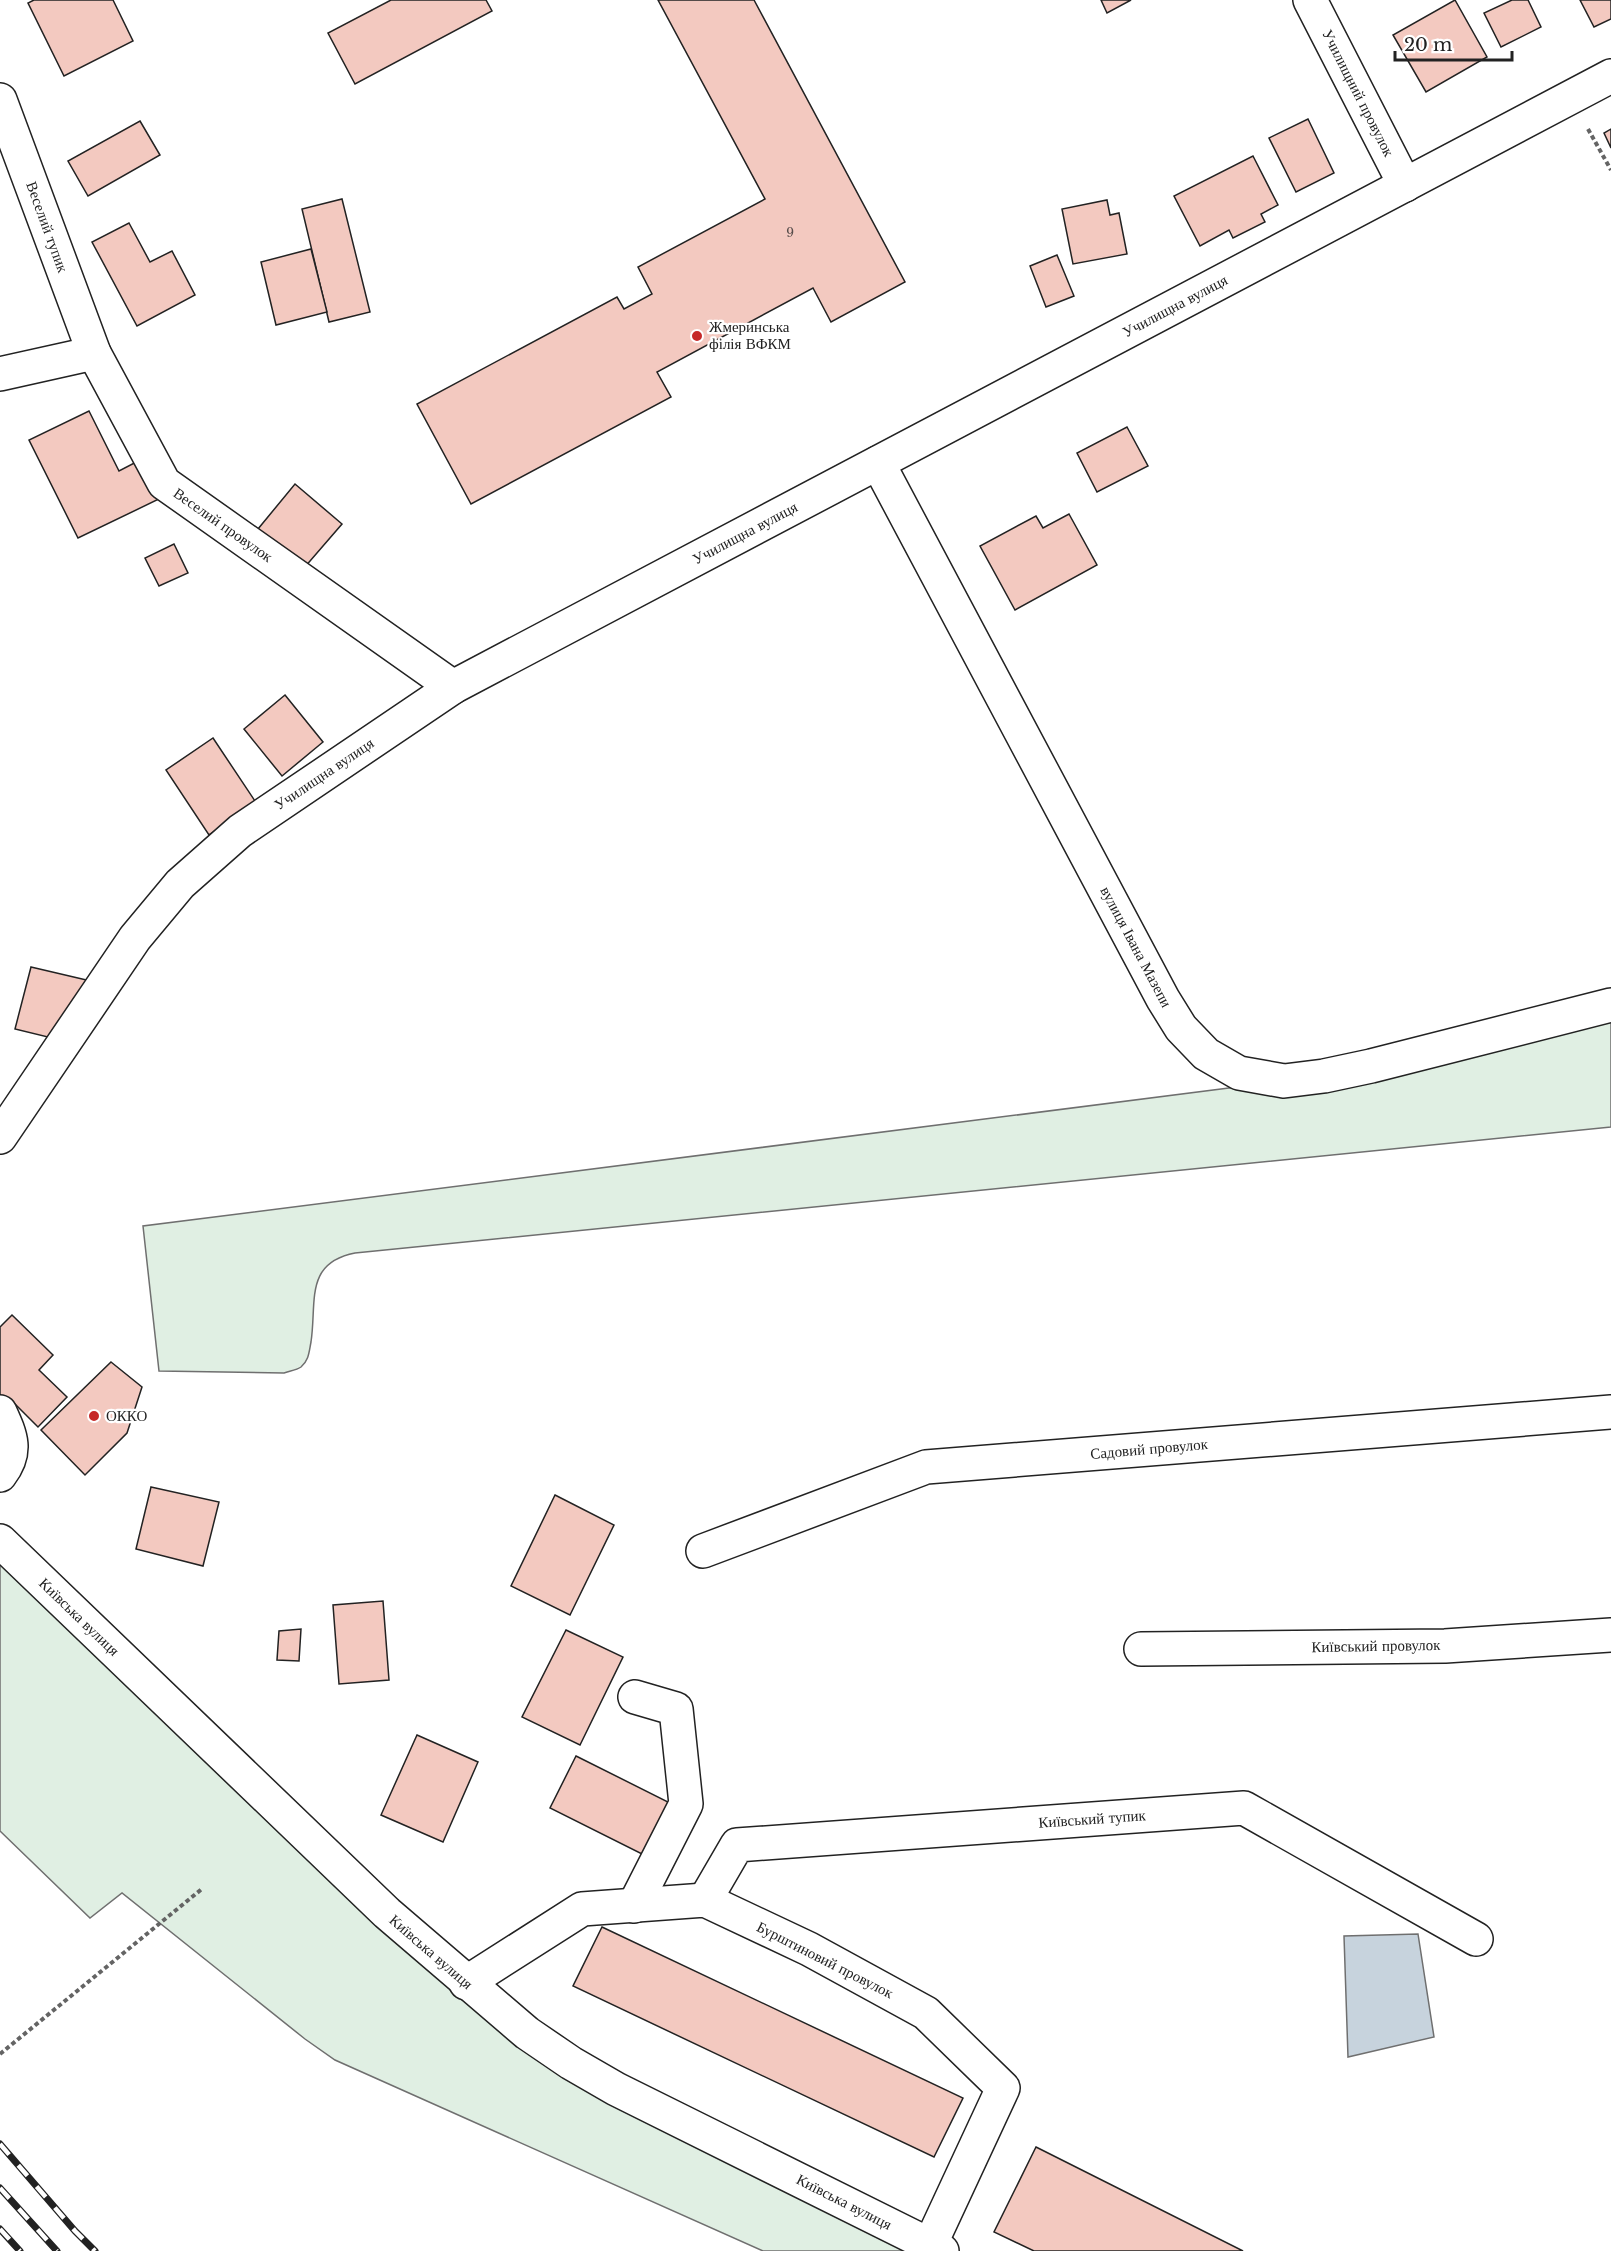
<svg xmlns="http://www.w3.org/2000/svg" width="1611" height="2251" viewBox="0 0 1611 2251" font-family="'Libre Baskerville',serif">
<rect width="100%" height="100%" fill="#fff"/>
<g fill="#e0efe3" stroke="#6f6f6f" stroke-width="1.5">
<path d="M1611,1005v122l-1256,126c-51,10 -38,49 -44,89 -2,10 -2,18 -10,25 -4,3 -11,4 -17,6l-125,-2 -16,-145 1181,-150z"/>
<path d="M0,1541l527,492 415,218h-179l-428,-191 -30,-21 -183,-146 -32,25 -90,-87z"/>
</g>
<path fill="#c7d3dd" stroke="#6f6f6f" stroke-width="1.5" d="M1418,1934l16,103 -86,20 -4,-121z"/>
<g fill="#f3c9c0" stroke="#222" stroke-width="1.5">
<path d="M34,0h79l20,41 -69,35 -36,-73z"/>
<path d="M391,0h95l6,11 -137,73 -27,-51z"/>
<path d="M658,0h96l151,282 -74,40 -18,-34 -156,84 14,25 -200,107 -54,-100 200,-107 7,12 28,-15 -14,-27 127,-68z"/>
<path d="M1101,0h30l-24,13z"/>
<path d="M1455,0l32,57 -61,35 -33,-57z"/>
<path d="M1512,0h16l13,27 -40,20 -17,-34z"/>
<path d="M1580,0h31v19l-17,8z"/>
<path d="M1308,119l26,54 -38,19 -27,-54z"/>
<path d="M140,121l20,34 -72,41 -20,-35z"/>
<path d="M1611,129v19l-7,-15z"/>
<path d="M1253,156l25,49 -17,9 4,8 -32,16 -4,-8 -29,16 -26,-50z"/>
<path d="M342,199l28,113 -41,10 -27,-113z"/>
<path d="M1107,200l3,15 9,-2 8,41 -54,10 -11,-55z"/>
<path d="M129,223l21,39 22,-11 23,44 -58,31 -45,-84z"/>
<path d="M311,249l16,63 -51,13 -15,-63z"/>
<path d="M1057,255l17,41 -28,11 -16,-41z"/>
<path d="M89,411l30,60 23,-12 19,39 -83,40 -49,-98z"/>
<path d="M1127,427l21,39 -51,26 -20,-39z"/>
<path d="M295,484l47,40 -38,44 -46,-39z"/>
<path d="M1069,514l28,51 -82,45 -35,-64 56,-30 7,12z"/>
<path d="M174,544l14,29 -29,13 -14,-28z"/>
<path d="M285,695l38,47 -41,34 -38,-47z"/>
<path d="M213,738l44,66 -48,31 -43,-65z"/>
<path d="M31,967l64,15 -35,58 -45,-11z"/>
<path d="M12,1315l41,40 -14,15 28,27 -29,30 -25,-25 -13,13v-88z"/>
<path d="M111,1362l31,25 -15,46 -42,42 -44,-45z"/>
<path d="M151,1487l68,15 -16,64 -67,-17z"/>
<path d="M555,1495l59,30 -44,90 -59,-29z"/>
<path d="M383,1601l6,79 -50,4 -6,-79z"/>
<path d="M301,1629l-2,32 -22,-1 2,-29z"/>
<path d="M566,1630l57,27 -43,88 -58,-28z"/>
<path d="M417,1735l61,27 -35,80 -62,-27z"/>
<path d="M576,1756l96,48 -26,52 -96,-48z"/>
<path d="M602,1927l361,171 -29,59 -361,-171z"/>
<path d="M1036,2147l207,104h-209l-40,-19z"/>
</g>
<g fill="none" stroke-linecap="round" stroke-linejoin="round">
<defs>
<g id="minor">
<path d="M1310,0l95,185"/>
<path d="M0,100l94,253 70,130 289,204"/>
<path d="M0,374l94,-21"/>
<path d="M878,463l285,536 18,29 25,26 33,19 45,8 40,-5 47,-10 240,-61"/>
<path d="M0,1137l135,-199 45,-54 60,-53 213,-144 1158,-611"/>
<path d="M0,1412c11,24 18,40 0,63"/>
<path d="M0,1541l387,372 140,120 44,30 45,26 326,162"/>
<path d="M703,1551l223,-84 685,-55"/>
<path d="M1141,1649l304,-3 166,-11"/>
<path d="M705,1900l32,-55 507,-37 232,131"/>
<path d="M634,1906l52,-102 -10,-95 -41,-12"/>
<path d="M466,1983l116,-74 123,-9 104,49 117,64 77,75 -73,157"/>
</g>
</defs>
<use href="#minor" stroke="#222" stroke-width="36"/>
<g stroke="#646464" stroke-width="4" stroke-dasharray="4.5 3" stroke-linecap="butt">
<path d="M1588,129l23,41"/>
<path d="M0,2054l203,-166"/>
</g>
<use href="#minor" stroke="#fff" stroke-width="33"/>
<defs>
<g id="rail">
<path d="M0,2144l75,87 20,20"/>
<path d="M0,2188l57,63"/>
<path d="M0,2229l20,22"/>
</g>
</defs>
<use href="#rail" stroke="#222" stroke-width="7"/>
<use href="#rail" stroke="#fff" stroke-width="4.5" stroke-dasharray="14" stroke-linecap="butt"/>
</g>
<g fill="#c62828" stroke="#fff" stroke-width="2">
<circle cx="697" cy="336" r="6"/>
<circle cx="94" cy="1416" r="6"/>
</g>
<g text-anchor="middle" stroke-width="4.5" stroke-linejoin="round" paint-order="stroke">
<g font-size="12" fill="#564c4a">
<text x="790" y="237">9</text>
</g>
<g font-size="15" fill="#222" stroke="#fff">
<text transform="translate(1358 93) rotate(63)" y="5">Училищний провулок</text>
<text transform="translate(47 227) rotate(70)" y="5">Веселий тупик</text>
<text transform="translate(1175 306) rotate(-28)" y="5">Училищна вулиця</text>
<text transform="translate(223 525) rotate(35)" y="5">Веселий провулок</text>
<text transform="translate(745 533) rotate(-28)" y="5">Училищна вулиця</text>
<text transform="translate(324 774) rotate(-34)" y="5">Училищна вулиця</text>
<text transform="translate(1136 947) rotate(62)" y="5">вулиця Івана Мазепи</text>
<text transform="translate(1149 1449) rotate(-5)" y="5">Садовий провулок</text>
<text transform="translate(79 1617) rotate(44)" y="5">Київська вулиця</text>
<text transform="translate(1376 1646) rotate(-1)" y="5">Київський провулок</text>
<text transform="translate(1092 1819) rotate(-4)" y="5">Київський тупик</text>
<text transform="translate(431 1952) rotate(41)" y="5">Київська вулиця</text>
<text transform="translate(825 1960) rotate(27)" y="5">Бурштиновий провулок</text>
<text transform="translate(844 2202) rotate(27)" y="5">Київська вулиця</text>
</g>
<g font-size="15" fill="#222" stroke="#fff" text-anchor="start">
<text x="709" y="332">Жмеринська<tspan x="709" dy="17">філія ВФКМ</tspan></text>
<text x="106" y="1421">ОККО</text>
</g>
</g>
<path d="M1395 51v9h117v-9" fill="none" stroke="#222222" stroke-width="3"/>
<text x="1404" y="51" font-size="18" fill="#222222" stroke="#ffffff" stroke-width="4.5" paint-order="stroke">20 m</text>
</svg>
